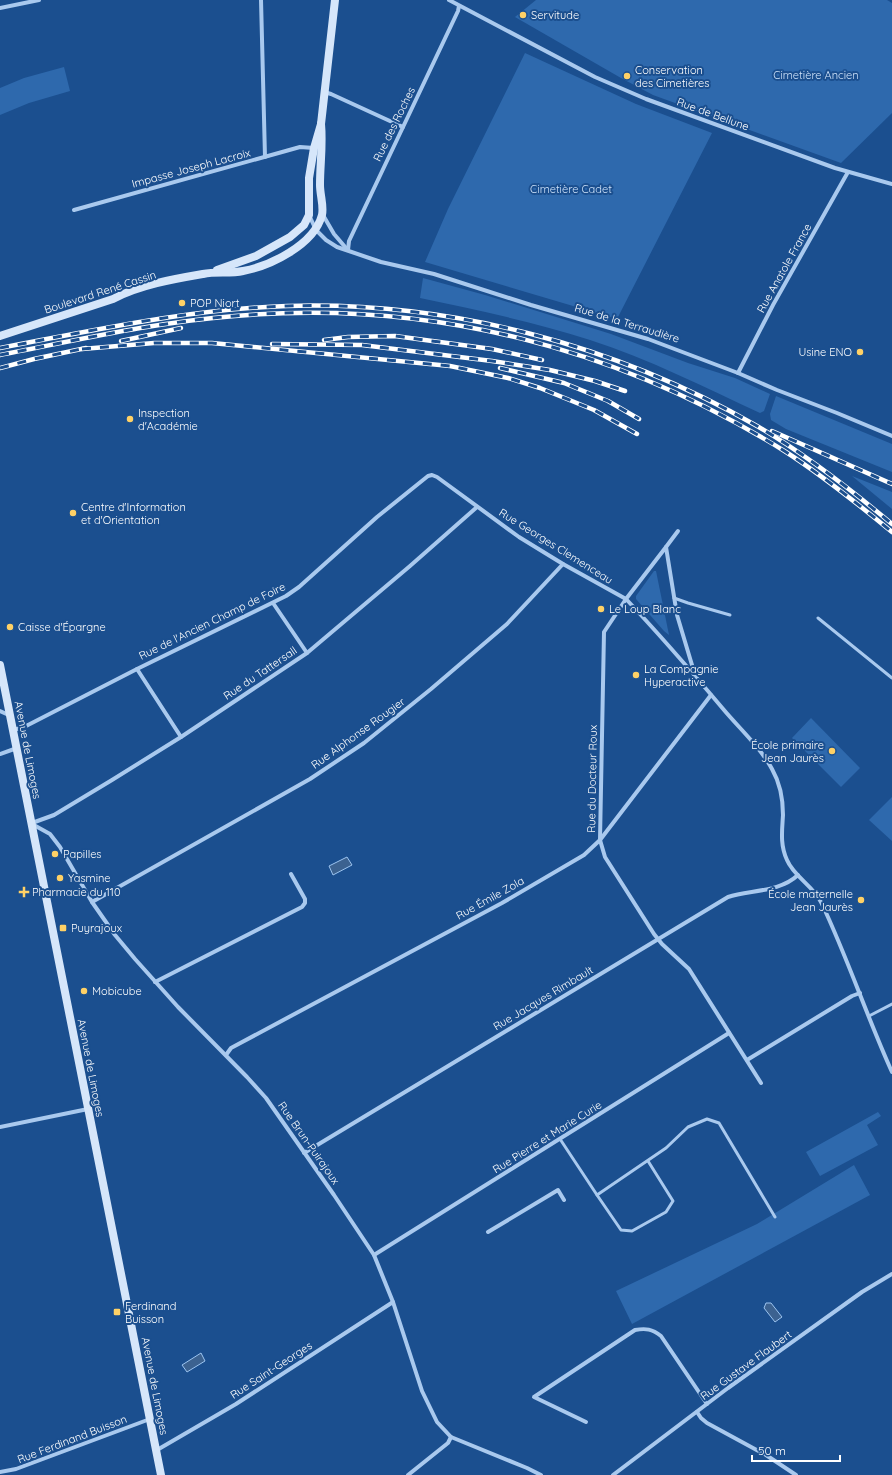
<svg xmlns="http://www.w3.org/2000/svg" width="892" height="1475" viewBox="0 0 892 1475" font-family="Quicksand,sans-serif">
<rect width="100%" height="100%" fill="#1b4f8f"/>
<g fill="#2e69ad">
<path d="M536,0h351l5,3v110l-51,50 -188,-68 -32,-17 -106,-61z"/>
<path d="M525,53l111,51 76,29 -95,186 -192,-57 23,-53z"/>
<path d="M64,67l6,24 -41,12 -29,12v-27l24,-10z"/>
<path d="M423,278l62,17 126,39 77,29 47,15 35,16 -6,17 -4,2c-56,-26 -111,-54 -170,-73 -56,-18 -113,-30 -170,-42z"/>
<path d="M776,396l116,48v28l-106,-43 -15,-9 -1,-6z"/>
<path d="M852,476l40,16v17z"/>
<path d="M654,571h2l13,64 -5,-4 -28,-32v-3z"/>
<path d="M811,718l49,50 -19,19 -49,-49z"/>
<path d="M892,797v44l-23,-21z"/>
<path d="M878,1112l3,4 -14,9 11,20 -58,31 -14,-24z"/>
<path d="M854,1165l16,30 -238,129 -16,-33 141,-67z"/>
</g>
<g fill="#3c6290" stroke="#9cc4f0">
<path d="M347,857l5,8 -19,10 -4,-9z"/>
<path d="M766,1303h5l11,14 -7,5 -11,-14z"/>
<path d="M201,1353l4,8 -18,11 -5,-7z"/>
</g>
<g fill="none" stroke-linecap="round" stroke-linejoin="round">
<g stroke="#a9c9ee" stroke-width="3">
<path d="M674,598l14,5 42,12"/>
<path d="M818,618l74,60"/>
<path d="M869,1016l23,-12"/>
<path d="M560,1139l37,56 69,-47 22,-21 19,-8 12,4 56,94"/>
<path d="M597,1195l24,35 11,1 34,-19 7,-11 -25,-40"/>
</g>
<g stroke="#a9c9ee" stroke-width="4">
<path d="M261,0l4,157"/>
<path d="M449,0l146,77 51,22 189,69 57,16"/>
<path d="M0,8l39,-8"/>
<path d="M324,92l7,2 72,33"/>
<path d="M74,210l226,-63 14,1"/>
<path d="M309,215l7,15 10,10 11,7 44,15 53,12 97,31 117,34 90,34 39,17 60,23 55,23"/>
<path d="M323,215l11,19 12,14"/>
<path d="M348,250l1,-9 109,-230 1,-5"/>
<path d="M738,373l35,-68 75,-133"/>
<path d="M666,547l12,-16"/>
<path d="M273,603l34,50"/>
<path d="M137,669l44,68"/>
<path d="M695,675l-18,-60 -11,-68 -40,52c34,36 66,73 98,111 16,19 36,37 48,59 8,14 11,30 11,46 -1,16 -3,30 4,45 7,17 27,26 35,44 26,55 45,113 70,168"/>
<path d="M0,711l11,5"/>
<path d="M14,730l14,-5 109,-56 149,-73 13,-9 78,-70 51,-41 4,-1 5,2 82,60 44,27 63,35 -22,33 -4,208 5,17 49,77 8,10 27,25 72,114"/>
<path d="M0,754l17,-6"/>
<path d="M32,823l22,-8 58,-35 69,-43 126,-84 103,-87 67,-59"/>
<path d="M32,824l18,10 10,13 32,55 23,33 20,24 43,48 69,70 19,21 68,97 40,60 19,47 29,89 15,31 14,15 76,31 14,7"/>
<path d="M92,902l218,-123 54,-36 67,-54 76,-65 56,-60"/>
<path d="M155,982l147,-75 3,-4v-4l-14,-25"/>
<path d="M226,1055l5,-7 271,-145 82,-48 16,-15 111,-145"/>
<path d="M747,1060l105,-64 8,-3"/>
<path d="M0,1127l88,-18"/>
<path d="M304,1153l424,-256c23,-7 52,-5 70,-22"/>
<path d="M488,1232l70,-42 6,10"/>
<path d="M374,1255l355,-222"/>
<path d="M697,1412l4,6 6,5 59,32 30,20"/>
<path d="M586,1422l-52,-25 101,-67c11,-2 17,-1 26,6l46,68"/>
<path d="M157,1450l79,-46 157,-102"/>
<path d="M0,1472l16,-3 134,-50"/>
<path d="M408,1475l40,-32 3,-6"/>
<path d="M613,1475l115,-87 134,-96 30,-18"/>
</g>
<g stroke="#d6e6fa" stroke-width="8">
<path d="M217,270l39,-14 34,-19 14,-12 5,-10v-37l5,-30 7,-24 14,-124"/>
<path d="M0,336l113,-37c26,-14 61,-20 90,-25 13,-3 27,0 40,-3 27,-5 71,-26 79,-56 2,-9 -2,-20 -2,-30 0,-21 3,-40 1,-61"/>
<path d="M0,665l161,810"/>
</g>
<defs>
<g id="rail">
<path d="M324,340l24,-3 47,-1 97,13 50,11"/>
<path d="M121,341l60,-13"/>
<path d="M272,344l90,1 130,16 58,9 45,11 30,10"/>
<path d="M0,348c95,-18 190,-39 287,-42 163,-5 329,39 470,120 48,28 92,62 135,98"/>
<path d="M82,349l72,-6h58l238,23 58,12 32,10 54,22 43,24"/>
<path d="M0,355c78,-15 156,-33 235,-39 196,-17 384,32 551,136 37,24 72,52 106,80"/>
<path d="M0,368l34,-9 52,-11"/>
<path d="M500,368l64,15 44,18 31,18"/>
<path d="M772,431l120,53"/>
</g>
</defs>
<use href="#rail" stroke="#fff" stroke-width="4.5"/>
<use href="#rail" stroke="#1b4f8f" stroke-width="3" stroke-dasharray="9" stroke-linecap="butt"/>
</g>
<g fill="#ffd166" stroke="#1b4f8f" stroke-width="1.5">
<circle cx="523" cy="15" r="4"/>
<circle cx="627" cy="76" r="4"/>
<circle cx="182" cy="303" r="4"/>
<circle cx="860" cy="352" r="4"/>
<circle cx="130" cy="419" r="4"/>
<circle cx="73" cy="513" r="4"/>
<circle cx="601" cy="609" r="4"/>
<circle cx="10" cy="627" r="4"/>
<circle cx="636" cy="675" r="4"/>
<circle cx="832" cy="751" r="4"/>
<circle cx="55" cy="854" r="4"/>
<circle cx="60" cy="878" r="4"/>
<path d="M22 886h4v4h4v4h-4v4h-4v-4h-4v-4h4z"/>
<circle cx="861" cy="900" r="4"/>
<rect x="59" y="924" width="8" height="8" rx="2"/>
<circle cx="84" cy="991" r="4"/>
<rect x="113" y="1308" width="8" height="8" rx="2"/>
</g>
<g text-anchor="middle" stroke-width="4" stroke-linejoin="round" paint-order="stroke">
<g font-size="11" fill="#fff" stroke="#1b4f8f" text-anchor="start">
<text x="531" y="19">Servitude</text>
<text x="635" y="74">Conservation<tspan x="635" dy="13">des Cimetières</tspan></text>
<text x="190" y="307">POP Niort</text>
<text x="852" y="356" text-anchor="end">Usine ENO</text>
<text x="138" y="417">Inspection<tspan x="138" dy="13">d'Académie</tspan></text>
<text x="81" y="511">Centre d'Information<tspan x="81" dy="13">et d'Orientation</tspan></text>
<text x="609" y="613">Le Loup Blanc</text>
<text x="18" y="631">Caisse d'Épargne</text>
<text x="644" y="673">La Compagnie<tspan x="644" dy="13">Hyperactive</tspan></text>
<text x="824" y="749" text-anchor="end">École primaire<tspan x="824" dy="13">Jean Jaurès</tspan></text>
<text x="63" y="858">Papilles</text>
<text x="68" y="882">Yasmine</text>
<text x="32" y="896">Pharmacie du 110</text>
<text x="853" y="898" text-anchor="end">École maternelle<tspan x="853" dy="13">Jean Jaurès</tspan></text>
<text x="71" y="932">Puyrajoux</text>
<text x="92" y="995">Mobicube</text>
<text x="125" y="1310">Ferdinand<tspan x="125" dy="13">Buisson</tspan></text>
</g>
<g font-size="11" fill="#cfe3fa" stroke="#1b4f8f">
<text x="816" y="79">Cimetière Ancien</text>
<text x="571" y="193">Cimetière Cadet</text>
</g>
<g font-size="11" fill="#fff" stroke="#1b4f8f">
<text transform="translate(713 114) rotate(20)" y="4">Rue de Bellune</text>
<text transform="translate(394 124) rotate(-64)" y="4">Rue des Roches</text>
<text transform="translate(191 168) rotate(-15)" y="4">Impasse Joseph Lacroix</text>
<text transform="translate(784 268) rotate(-61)" y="4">Rue Anatole France</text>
<text transform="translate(100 292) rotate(-18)" y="4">Boulevard René Cassin</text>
<text transform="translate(627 323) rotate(17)" y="4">Rue de la Terraudière</text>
<text transform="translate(556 546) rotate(32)" y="4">Rue Georges Clemenceau</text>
<text transform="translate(212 621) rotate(-26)" y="4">Rue de l'Ancien Champ de Foire</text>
<text transform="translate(260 673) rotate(-34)" y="4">Rue du Tattersall</text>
<text transform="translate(358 733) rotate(-36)" y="4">Rue Alphonse Rougier</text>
<text transform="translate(28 750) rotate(79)" y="4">Avenue de Limoges</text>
<text transform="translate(592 779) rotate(-89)" y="4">Rue du Docteur Roux</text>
<text transform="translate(490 898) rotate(-29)" y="4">Rue Émile Zola</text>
<text transform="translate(543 998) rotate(-31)" y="4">Rue Jacques Rimbault</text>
<text transform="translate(91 1068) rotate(79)" y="4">Avenue de Limoges</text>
<text transform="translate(547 1137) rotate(-32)" y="4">Rue Pierre et Marie Curie</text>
<text transform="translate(309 1143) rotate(55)" y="4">Rue Brun-Puirajoux</text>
<text transform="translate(746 1365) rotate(-36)" y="4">Rue Gustave Flaubert</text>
<text transform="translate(271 1370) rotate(-33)" y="4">Rue Saint-Georges</text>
<text transform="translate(155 1386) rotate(79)" y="4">Avenue de Limoges</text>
<text transform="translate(72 1439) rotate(-21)" y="4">Rue Ferdinand Buisson</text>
</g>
</g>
<path d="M752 1455v6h88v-6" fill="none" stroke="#ffffff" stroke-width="2"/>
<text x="758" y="1455" font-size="12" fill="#ffffff" stroke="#1b4f8f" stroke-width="3" paint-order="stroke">50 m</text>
</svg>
